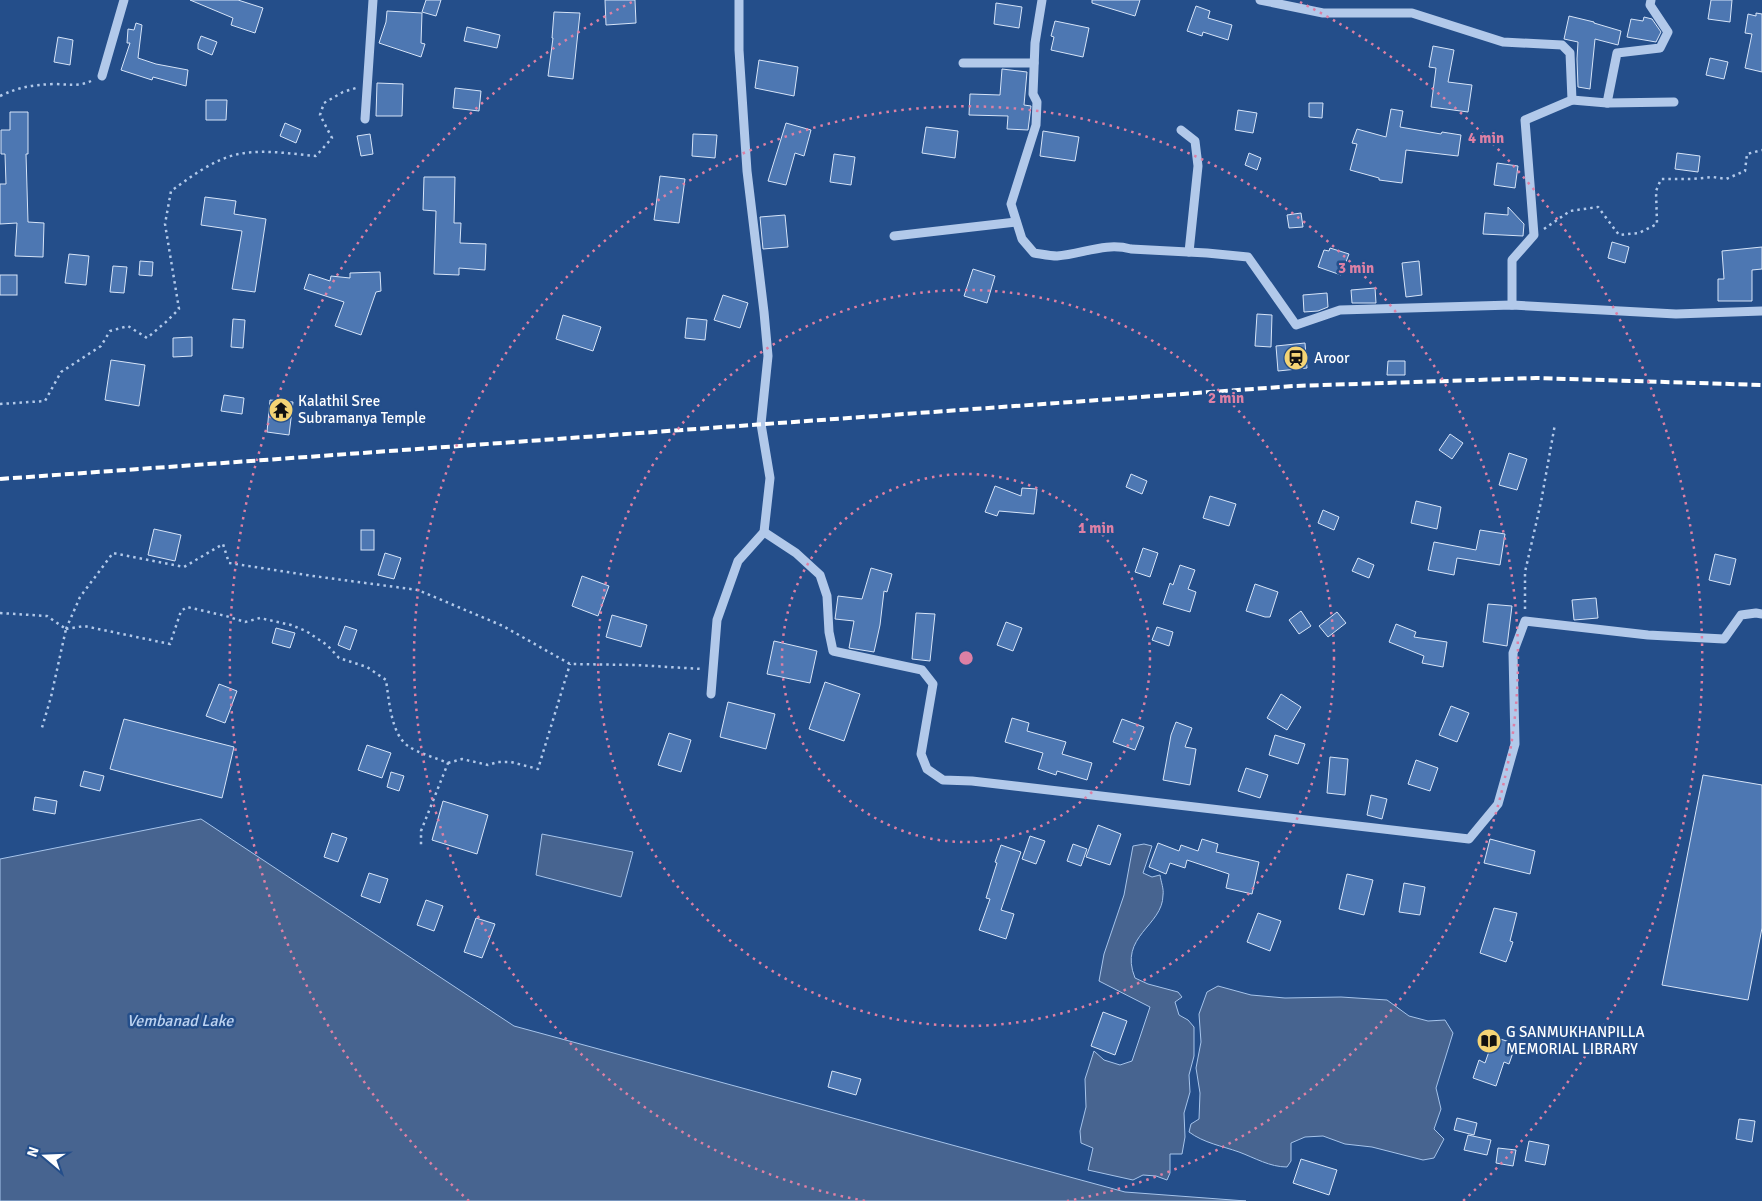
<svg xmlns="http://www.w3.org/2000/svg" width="1762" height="1201" viewBox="0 0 1762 1201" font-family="Signika,sans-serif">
<rect width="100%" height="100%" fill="#244e8a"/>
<g fill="#476490" stroke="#a6c4eb">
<path d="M201,819l313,207 611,166 121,9h-1246v-342z"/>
<path d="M542,834l91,18 -12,45 -85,-22z"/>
<path d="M1144,844l8,2 -9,27 9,4 8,-2c1,7 4,14 3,20 0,31 -45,41 -28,83l13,6 30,8 4,5 -7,5 4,13 9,5 6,7v29l-5,19 1,17 -6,21 1,24 -3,17h-12v19l-3,7 -11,-4 -13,-1 -10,5 -45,-10 5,-22 -12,-5 -1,-12 6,-24 -1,-28 9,-28 10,9 16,5 12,-4 18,-54 -51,-26 5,-27 20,-59 9,-49z"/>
<path d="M1218,986l33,9 34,3 56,-1 46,3 22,16 19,5 17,-1 8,13 -17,55 5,21 -7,20 10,10 -10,19 -11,2 -51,-13 -27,-3 -22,-8 -18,1 -14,6v18l-4,6c-17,0 -32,-9 -48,-15 -17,-6 -35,-9 -50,-20l2,-8 8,-5 1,-26 -4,-25 5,-26 -2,-28 8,-22z"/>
</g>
<g fill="#4d77b2" stroke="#d6e4f8">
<path d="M190,0h48l25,8 -8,25 -24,-8 2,-7z"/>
<path d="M426,0h15l-5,16 -14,-4z"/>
<path d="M605,0h30l1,23 -30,2z"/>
<path d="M1092,0h48l-5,16 -43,-13z"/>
<path d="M1711,0h21l-2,22 -22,-3z"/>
<path d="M996,3l26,4 -3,21 -25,-4z"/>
<path d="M1196,6l14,5 -2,7 24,7 -4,15 -25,-8 -1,4 -15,-5z"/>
<path d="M387,11l35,2 -1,30 4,1 -4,13 -42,-14 7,-21z"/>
<path d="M554,12l26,1 -7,66 -25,-3 5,-38h-1z"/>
<path d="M1756,13l6,1v58l-17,-4 7,-34 -7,-1 3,-19 8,2z"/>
<path d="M1569,16l25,6v1l27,8 -3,14 -23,-6 -5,50 -12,-2 -1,-28 1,-17 -14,-3z"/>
<path d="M1644,17l8,2 9,13 -5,10 -29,-5 4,-18 12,2z"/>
<path d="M1055,21l34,7 -6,29 -32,-7 3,-13 -3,-1z"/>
<path d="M136,23l6,2 -4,33 18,6 32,6 -2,16 -33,-9 -1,3 -31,-10 9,-27h-3l1,-14 6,1z"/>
<path d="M467,27l33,8 -3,13 -33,-7z"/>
<path d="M201,36l16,6 -5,13 -14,-6v-5z"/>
<path d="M58,37l15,3 -3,25 -16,-3z"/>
<path d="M1433,46l21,4 -6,32 24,3 -4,27 -37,-5 5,-39 -7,-1z"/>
<path d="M1710,58l18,4 -4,17 -18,-4z"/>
<path d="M759,60l39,7 -4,29 -39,-8z"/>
<path d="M1002,69l25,3 -3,33 7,1 -3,24 -21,-1 1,-13 -39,-1 1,-21 30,1z"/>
<path d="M377,83l26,1 -1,32h-26z"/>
<path d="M455,88l26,3 -2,20 -26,-3z"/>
<path d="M206,100h21l-1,20h-20z"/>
<path d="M1309,103h14l-1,15 -13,-1z"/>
<path d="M1391,109l12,2 -3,16 41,7 1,-2 19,3 -3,21 -52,-6 -4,33 -23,-3v-2l-29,-8 7,-26 -5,-1 5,-14 29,8z"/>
<path d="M1238,110l19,3 -4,20 -18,-3z"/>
<path d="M10,112h18v42h-2l2,68 16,1 -1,34 -28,-1 2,-33 -17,1v-40h6l-1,-30h-4v-24h9z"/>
<path d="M285,123l16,7 -5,13 -16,-7z"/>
<path d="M786,123l25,7 -7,26 -9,-3 -9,32 -18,-4z"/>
<path d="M926,127l32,4 -3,27 -33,-5z"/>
<path d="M1043,131l36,6 -4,24 -35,-5z"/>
<path d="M370,134l3,20 -12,2 -4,-20z"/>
<path d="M693,134l24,1 -2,23 -23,-2z"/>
<path d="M1249,153l12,5 -4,12 -12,-5z"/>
<path d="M1677,153l23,3 -2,16 -23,-3z"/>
<path d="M834,154l21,3 -4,28 -21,-3z"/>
<path d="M1497,163l21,3 -3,22 -21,-3z"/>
<path d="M660,176l25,3 -6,44 -25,-3z"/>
<path d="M424,177h31l-1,46h7l-1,20 26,1 -1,26 -26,-2v7l-25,-1 2,-63 -13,-1z"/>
<path d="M205,197l31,4 -2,13 32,5 -11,73 -23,-3 10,-58 -41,-6z"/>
<path d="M1508,207l16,17 -1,12 -40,-2 2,-21 23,2z"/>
<path d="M1301,213l2,14 -14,1 -2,-13z"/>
<path d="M785,215l3,32 -25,2 -3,-32z"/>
<path d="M1612,242l17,5 -4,16 -17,-5z"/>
<path d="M1762,247v22l-10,1v31h-34v-22h6l-2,-28z"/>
<path d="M1330,248l19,6 -8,21 -23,-8 6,-17 5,1z"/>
<path d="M69,254l20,2 -3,29 -21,-2z"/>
<path d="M140,261l13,1 -1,14 -13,-1z"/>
<path d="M1419,261l3,34 -16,2 -4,-34z"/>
<path d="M113,266l14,1 -3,26 -14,-1z"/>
<path d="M973,269l22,7 -8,27 -23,-7z"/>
<path d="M380,272l1,19 -5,1 -15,43 -26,-9 9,-24 -40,-13 5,-15 21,7 1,-5 19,2v-5z"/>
<rect x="0" y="275" width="17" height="20"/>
<path d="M1375,288l1,15h-24l-1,-13z"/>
<path d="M1327,293l1,14 -10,4 -14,1 -1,-17z"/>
<path d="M723,295l25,8 -8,25 -26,-8z"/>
<path d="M1257,314l15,1 -1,32 -16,-1z"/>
<path d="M563,315l38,12 -8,24 -37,-12z"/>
<path d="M687,318l20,2 -2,20 -20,-2z"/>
<path d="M233,319l12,1 -2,28 -12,-1z"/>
<path d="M192,337v19l-19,1v-19z"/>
<path d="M1305,343l2,25 -29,3 -2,-25z"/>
<path d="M111,360l34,5 -6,41 -34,-6z"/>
<path d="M1388,361h17v14h-18z"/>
<path d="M224,395l20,3 -2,16 -21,-3z"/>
<path d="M270,400l23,2 -4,33 -22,-3z"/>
<path d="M1450,434l13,9 -11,16 -13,-9z"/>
<path d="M1509,453l18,6 -10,31 -18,-5z"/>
<path d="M1131,474l16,7 -5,13 -16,-7z"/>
<path d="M995,486l26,10 1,-8 15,1 -3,25 -35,-3 -2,5 -12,-4z"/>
<path d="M1210,496l26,8 -7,22 -26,-8z"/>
<path d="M1416,501l25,6 -4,22 -26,-6z"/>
<path d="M1323,510l16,7 -5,13 -16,-7z"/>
<path d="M154,529l27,6 -6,26 -27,-6z"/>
<rect x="361" y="530" width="13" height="20"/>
<path d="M1480,530l25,4 -5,31 -43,-7 -3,17 -26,-5 6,-28 42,8z"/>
<path d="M1143,548l15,5 -8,24 -15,-5z"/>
<path d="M385,553l16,5 -7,21 -16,-4z"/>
<path d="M1715,554l21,5 -6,26 -21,-5z"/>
<path d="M1358,558l16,7 -5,13 -17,-7z"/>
<path d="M1180,565l15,5 -7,19 8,3 -6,20 -27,-8 7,-21 3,2z"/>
<path d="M871,568l21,6 -5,18 -3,-1 -4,34 -6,27 -25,-4 5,-27 -19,-2 3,-23 24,3z"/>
<path d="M582,576l27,10 -11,30 -26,-10z"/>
<path d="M1255,584l23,8 -8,25h-5l-19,-6z"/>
<path d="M1596,598l2,20 -24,2 -2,-20z"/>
<path d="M1488,604l24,2 -5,40 -24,-4z"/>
<path d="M1301,611l10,15 -12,8 -10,-14z"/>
<path d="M1337,612l9,11 -18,14 -9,-11z"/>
<path d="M916,613l19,1 -5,47 -18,-2z"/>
<path d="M612,615l35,10 -6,22 -35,-10z"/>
<path d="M1006,622l16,6 -9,23 -16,-6z"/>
<path d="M1396,624l20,8 -2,5 33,5 -4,25 -21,-4 2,-7 -35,-14z"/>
<path d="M345,626l12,4 -7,20 -12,-5z"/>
<path d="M1157,627l16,5 -4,14 -17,-6z"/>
<path d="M276,628l19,5 -5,15 -18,-5z"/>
<path d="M774,641l43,10 -7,32 -43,-9z"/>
<path d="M825,682l35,12 -16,47 -35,-12z"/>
<path d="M219,684l18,7 -12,32 -19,-7z"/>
<path d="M1281,694l20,13 -14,23 -20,-12z"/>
<path d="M728,702l47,12 -9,35 -46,-12z"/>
<path d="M1451,706l18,7 -12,29 -18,-7z"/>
<path d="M1012,718l17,5 -2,8 39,11 -4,12 30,9 -5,17 -30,-9 -1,4 -18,-6 5,-16 -38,-11z"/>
<path d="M124,719l110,28 -12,51 -112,-29z"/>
<path d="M1122,719l22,8 -9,23 -22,-8z"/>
<path d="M1176,722l16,6 -7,19 11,2 -6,36 -27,-5 8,-45z"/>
<path d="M669,733l22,7 -10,32 -23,-7z"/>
<path d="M1275,735l30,9 -7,20 -29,-9z"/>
<path d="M367,745l24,8 -9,25 -24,-8z"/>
<path d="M1330,757l18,2 -3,36 -18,-2z"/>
<path d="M1416,760l22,8 -8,23 -22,-7z"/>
<path d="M1246,768l22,7 -8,23 -22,-7z"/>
<path d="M84,771l20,5 -4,15 -20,-5z"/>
<path d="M391,772l13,4 -5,15 -12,-4z"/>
<path d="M1703,775l59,10v143l-14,72 -86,-15z"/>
<path d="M1371,795l16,4 -5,20 -15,-4z"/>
<path d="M35,797l22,4 -2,13 -22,-4z"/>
<path d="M443,801l45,14 -11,39 -45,-14z"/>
<path d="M1098,825l23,9 -11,31 -24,-8z"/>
<path d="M332,833l15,5 -9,24 -14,-5z"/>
<path d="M1030,836l15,5 -9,23 -14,-5z"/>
<path d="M1202,839l16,5 -2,8 43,10 -7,32 -26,-6 3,-14 -42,-14 -2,8 -15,-5 -4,11 -17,-7 9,-24 21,8 2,-6 17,6z"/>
<path d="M1490,839l45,12 -5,23 -46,-11z"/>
<path d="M1073,844l14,5 -6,17 -14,-5z"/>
<path d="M1001,845l20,7 -20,58 13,4 -8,25 -27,-9 11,-31 -4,-1 11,-35 -2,-1z"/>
<path d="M369,873l19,6 -8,24 -19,-7z"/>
<path d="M1347,874l26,6 -9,35 -25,-6z"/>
<path d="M1404,883l21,4 -5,28 -21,-3z"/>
<path d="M426,900l17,6 -9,25 -17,-6z"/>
<path d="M1494,908l23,5 -7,28 3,1 -7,20 -26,-9z"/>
<path d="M1258,913l23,8 -11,30 -23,-9z"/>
<path d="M476,918l19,6 -13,34 -18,-6z"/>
<path d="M1103,1012l24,9 -12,34 -24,-9z"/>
<path d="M1494,1037l22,7 -7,20 -5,-2 -8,24 -23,-8 6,-18 6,3z"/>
<path d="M832,1071l29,8 -5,16 -28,-8z"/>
<path d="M1457,1118l20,5 -3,12 -20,-5z"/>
<path d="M1739,1119l16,2 -3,21 -16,-3z"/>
<path d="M1468,1135l23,5 -4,15 -23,-5z"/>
<path d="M1529,1141l20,4 -4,20 -20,-4z"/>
<path d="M1498,1148l18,2 -3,16 -17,-3z"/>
<path d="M1301,1159l36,11 -8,25 -36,-12z"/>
</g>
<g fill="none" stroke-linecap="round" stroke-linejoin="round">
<g stroke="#b2c9ea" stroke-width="2.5" stroke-dasharray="2.5 4" stroke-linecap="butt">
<path d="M0,96c19,-9 32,-11 53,-12 14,0 26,3 38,-3"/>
<path d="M1544,229l26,-18 28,-4 21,28 20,-2 18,-9 -1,-33 5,-12h31l21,-2 13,2 19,-8 2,-17 15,-4"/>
<path d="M0,404l45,-3 16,-29 40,-26 9,-15 18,-5 19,12 20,-17 12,-12 -14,-85 6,-33c21,-15 43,-32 68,-37 25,-5 53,0 77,2l16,-18 -12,-23 4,-12 19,-11 13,-4"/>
<path d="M1525,609v-37l16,-70 14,-78"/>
<path d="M0,613l47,3 19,13 -15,68 -10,34"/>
<path d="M66,629l14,-32 33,-44 71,14 39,-23 6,19 84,13 105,14 85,36 67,38 66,1 66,4"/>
<path d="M66,629l18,-3 86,18 11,-33 6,-4 39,9 19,6 15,-4 31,7 15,6 21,14 12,13 28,9 19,13c3,20 5,54 22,66 10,7 28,12 40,17l-27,68v17"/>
<path d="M448,763l14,-4 26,6 10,-3h13l27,7 32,-105"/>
</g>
<g stroke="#b2c9ea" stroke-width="9">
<path d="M1042,0l-7,43 -2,51 4,8 -1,23 -25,79 11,35 12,14c7,1 16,3 23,3 26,-2 48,-14 74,-7l76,4 41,4 48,68 44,-15 172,-5 164,9 86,-3"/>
<path d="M1260,0l63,13h89l91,29 59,3 8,8 2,47 -47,20 9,115 -22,25v45"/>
<path d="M963,63h71"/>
<path d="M102,76l22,-76"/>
<path d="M1572,100l35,3 10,-50 43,-5 8,-16 -18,-27 1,-5"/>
<path d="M1607,103l67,-1"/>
<path d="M365,119l8,-119"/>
<path d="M1181,130l14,11 3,25 -9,86"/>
<path d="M894,236l122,-14"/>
<path d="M764,532l32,21 24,22 7,21 2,36 4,19 89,19 11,14 -12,70 6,15 16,11 29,1 497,58 29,-35 17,-60 -2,-91 12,-32 123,14 76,4 17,-24 15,-2 6,1"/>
<path d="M711,694l6,-74 21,-59 26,-29 6,-54 -9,-54 7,-68 -4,-44 -17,-141 -8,-121v-50"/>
</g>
<path stroke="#fff" stroke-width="4" stroke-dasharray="9 4" stroke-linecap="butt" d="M0,479l1294,-93 242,-8 226,7"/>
</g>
<g fill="none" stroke="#dd80a5" stroke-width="2.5" stroke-dasharray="2.5 5">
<circle cx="966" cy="658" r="184"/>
<circle cx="966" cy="658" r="368"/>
<path d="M865 1201A552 552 0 1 1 1067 1201"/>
<path d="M469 1201A736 736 0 0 1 632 2M1300 2A736 736 0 0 1 1463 1201"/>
</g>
<defs>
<symbol id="station-disc" viewBox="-11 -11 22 22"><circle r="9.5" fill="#f4d475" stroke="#244e8a"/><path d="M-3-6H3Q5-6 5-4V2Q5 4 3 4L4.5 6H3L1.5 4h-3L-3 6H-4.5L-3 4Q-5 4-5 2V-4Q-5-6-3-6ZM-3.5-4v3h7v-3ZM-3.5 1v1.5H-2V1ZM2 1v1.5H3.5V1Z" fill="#111"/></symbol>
<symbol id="temple-disc" viewBox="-11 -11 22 22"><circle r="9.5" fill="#f4d475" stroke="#244e8a"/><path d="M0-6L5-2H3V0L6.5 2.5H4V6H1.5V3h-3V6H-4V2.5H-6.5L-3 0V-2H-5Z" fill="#111"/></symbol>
<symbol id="library-disc" viewBox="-11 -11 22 22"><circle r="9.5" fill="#f4d475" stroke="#244e8a"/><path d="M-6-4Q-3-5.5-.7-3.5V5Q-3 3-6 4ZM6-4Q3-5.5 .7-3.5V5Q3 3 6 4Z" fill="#111"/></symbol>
</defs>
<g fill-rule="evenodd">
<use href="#station-disc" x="1282" y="344" width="28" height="28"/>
<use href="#temple-disc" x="267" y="396" width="28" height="28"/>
<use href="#library-disc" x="1475" y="1027" width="28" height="28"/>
</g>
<g text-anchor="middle" stroke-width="5" stroke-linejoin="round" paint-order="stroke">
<g font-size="15" fill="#fff" stroke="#244e8a" text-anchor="start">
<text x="1314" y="363">Aroor</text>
<text x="298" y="406">Kalathil Sree<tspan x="298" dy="17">Subramanya Temple</tspan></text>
<text x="1506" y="1037">G SANMUKHANPILLA<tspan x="1506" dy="17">MEMORIAL LIBRARY</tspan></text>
</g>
<g font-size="16" font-style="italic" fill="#bdd3f1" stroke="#244e8a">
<text x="180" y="1026">Vembanad Lake</text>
</g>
</g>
<circle cx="966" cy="658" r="8" fill="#dd80a5" stroke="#244e8a" stroke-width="2.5"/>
<g font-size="15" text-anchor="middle" font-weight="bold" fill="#dd80a5" stroke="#244e8a" stroke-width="5" stroke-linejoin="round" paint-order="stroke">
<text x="1486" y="143">4 min</text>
<text x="1356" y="273">3 min</text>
<text x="1226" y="403">2 min</text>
<text x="1096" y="533">1 min</text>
</g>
<g transform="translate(45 1156) rotate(289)" stroke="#244e8a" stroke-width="4" paint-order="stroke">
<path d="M0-4L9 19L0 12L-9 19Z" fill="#ffffff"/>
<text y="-8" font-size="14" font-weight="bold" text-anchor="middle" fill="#ffffff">N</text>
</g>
</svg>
